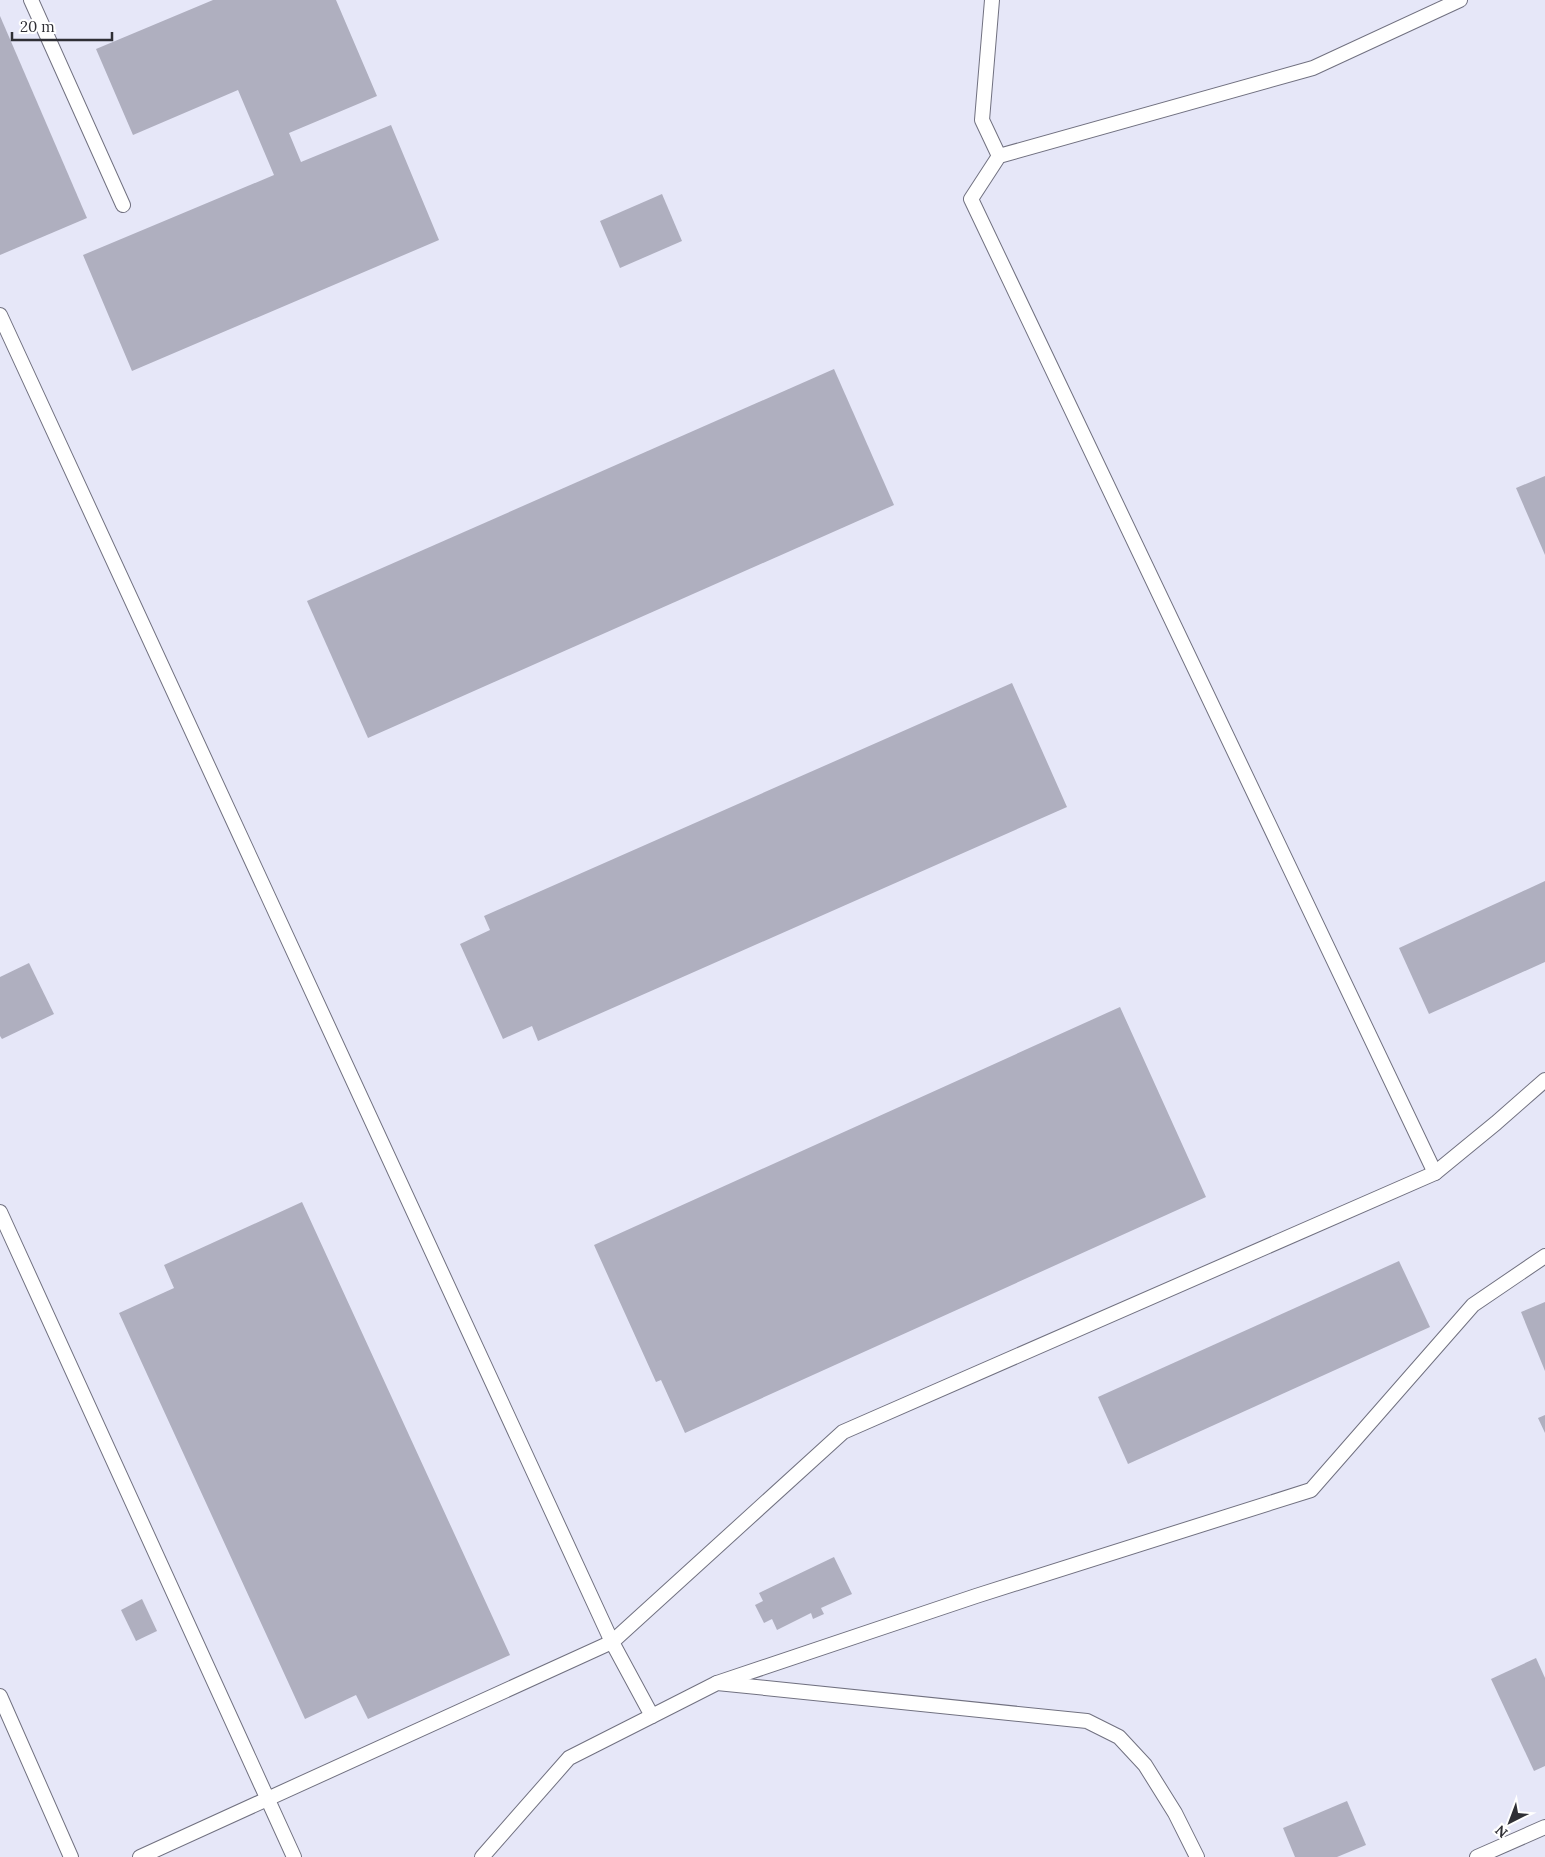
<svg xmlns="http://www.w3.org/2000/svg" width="1545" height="1857" viewBox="0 0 1545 1857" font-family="Lora,serif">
<rect width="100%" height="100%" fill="#e6e7f8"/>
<g fill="#afafbf">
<path d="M213,0h123l41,96 -88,37 12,29 90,-37 48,115 -307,131 -49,-116 191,-80 -36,-85 -105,45 -37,-86z"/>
<path d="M0,16l87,202 -87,37z"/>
<path d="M662,194l20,47 -62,27 -20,-47z"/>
<path d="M834,369l60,136 -526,233 -61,-137z"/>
<path d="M1545,476v79l-29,-67z"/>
<path d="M1012,683l55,124 -529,234 -6,-15 -29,13 -43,-95 30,-14 -6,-14z"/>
<path d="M1545,881v81l-116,52 -30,-66z"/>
<path d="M29,963l25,51 -52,25 -2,-3v-59z"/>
<path d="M1120,1007l86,190 -521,236 -24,-53 -5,2 -62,-137z"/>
<path d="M302,1202l208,453 -142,64 -12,-24 -51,24 -186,-406 55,-25 -10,-23z"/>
<path d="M1399,1261l31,66 -302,137 -30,-67z"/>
<path d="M1545,1302v69l-24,-59z"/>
<path d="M1545,1415v18l-7,-15z"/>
<path d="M834,1557l18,37 -31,14 3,6 -11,5 -2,-6 -34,17 -5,-11 -8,4 -9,-18 8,-4 -4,-8z"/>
<path d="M142,1599l15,32 -21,10 -15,-31z"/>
<path d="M1536,1658l9,20v88l-11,5 -43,-92z"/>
<path d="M1347,1801l19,44 -29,12h-42l-12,-29z"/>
</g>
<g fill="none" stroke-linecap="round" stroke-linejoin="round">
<defs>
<g id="service">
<path d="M31,0l92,205"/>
<path d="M992,0l-10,120 17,36"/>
<path d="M0,315l612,1327 40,74 -83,42 -87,99"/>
<path d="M1435,1173l-464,-974 28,-43 314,-88 147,-68"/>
<path d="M0,1212l294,645"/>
<path d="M717,1683l259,-87 335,-106 162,-185 72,-49"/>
<path d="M0,1696l71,161"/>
<path d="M652,1716l65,-33 370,38 32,16 26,28 30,48 22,44"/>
<path d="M140,1857l472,-215 231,-210 592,-259 61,-50 49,-43"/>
<path d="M1477,1857l68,-30"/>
</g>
</defs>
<use href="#service" stroke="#717180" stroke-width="16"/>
<use href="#service" stroke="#fff" stroke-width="14"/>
</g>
<g transform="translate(1510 1822) rotate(222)" stroke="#ffffff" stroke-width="4" paint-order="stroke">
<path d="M0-4L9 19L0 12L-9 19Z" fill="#2f2f35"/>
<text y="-8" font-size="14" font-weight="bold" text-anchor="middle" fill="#2f2f35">N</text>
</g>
<path d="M12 32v8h100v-8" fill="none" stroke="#2f2f35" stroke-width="2.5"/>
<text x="20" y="32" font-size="15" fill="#2f2f35" stroke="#ffffff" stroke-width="4" paint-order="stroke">20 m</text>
</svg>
